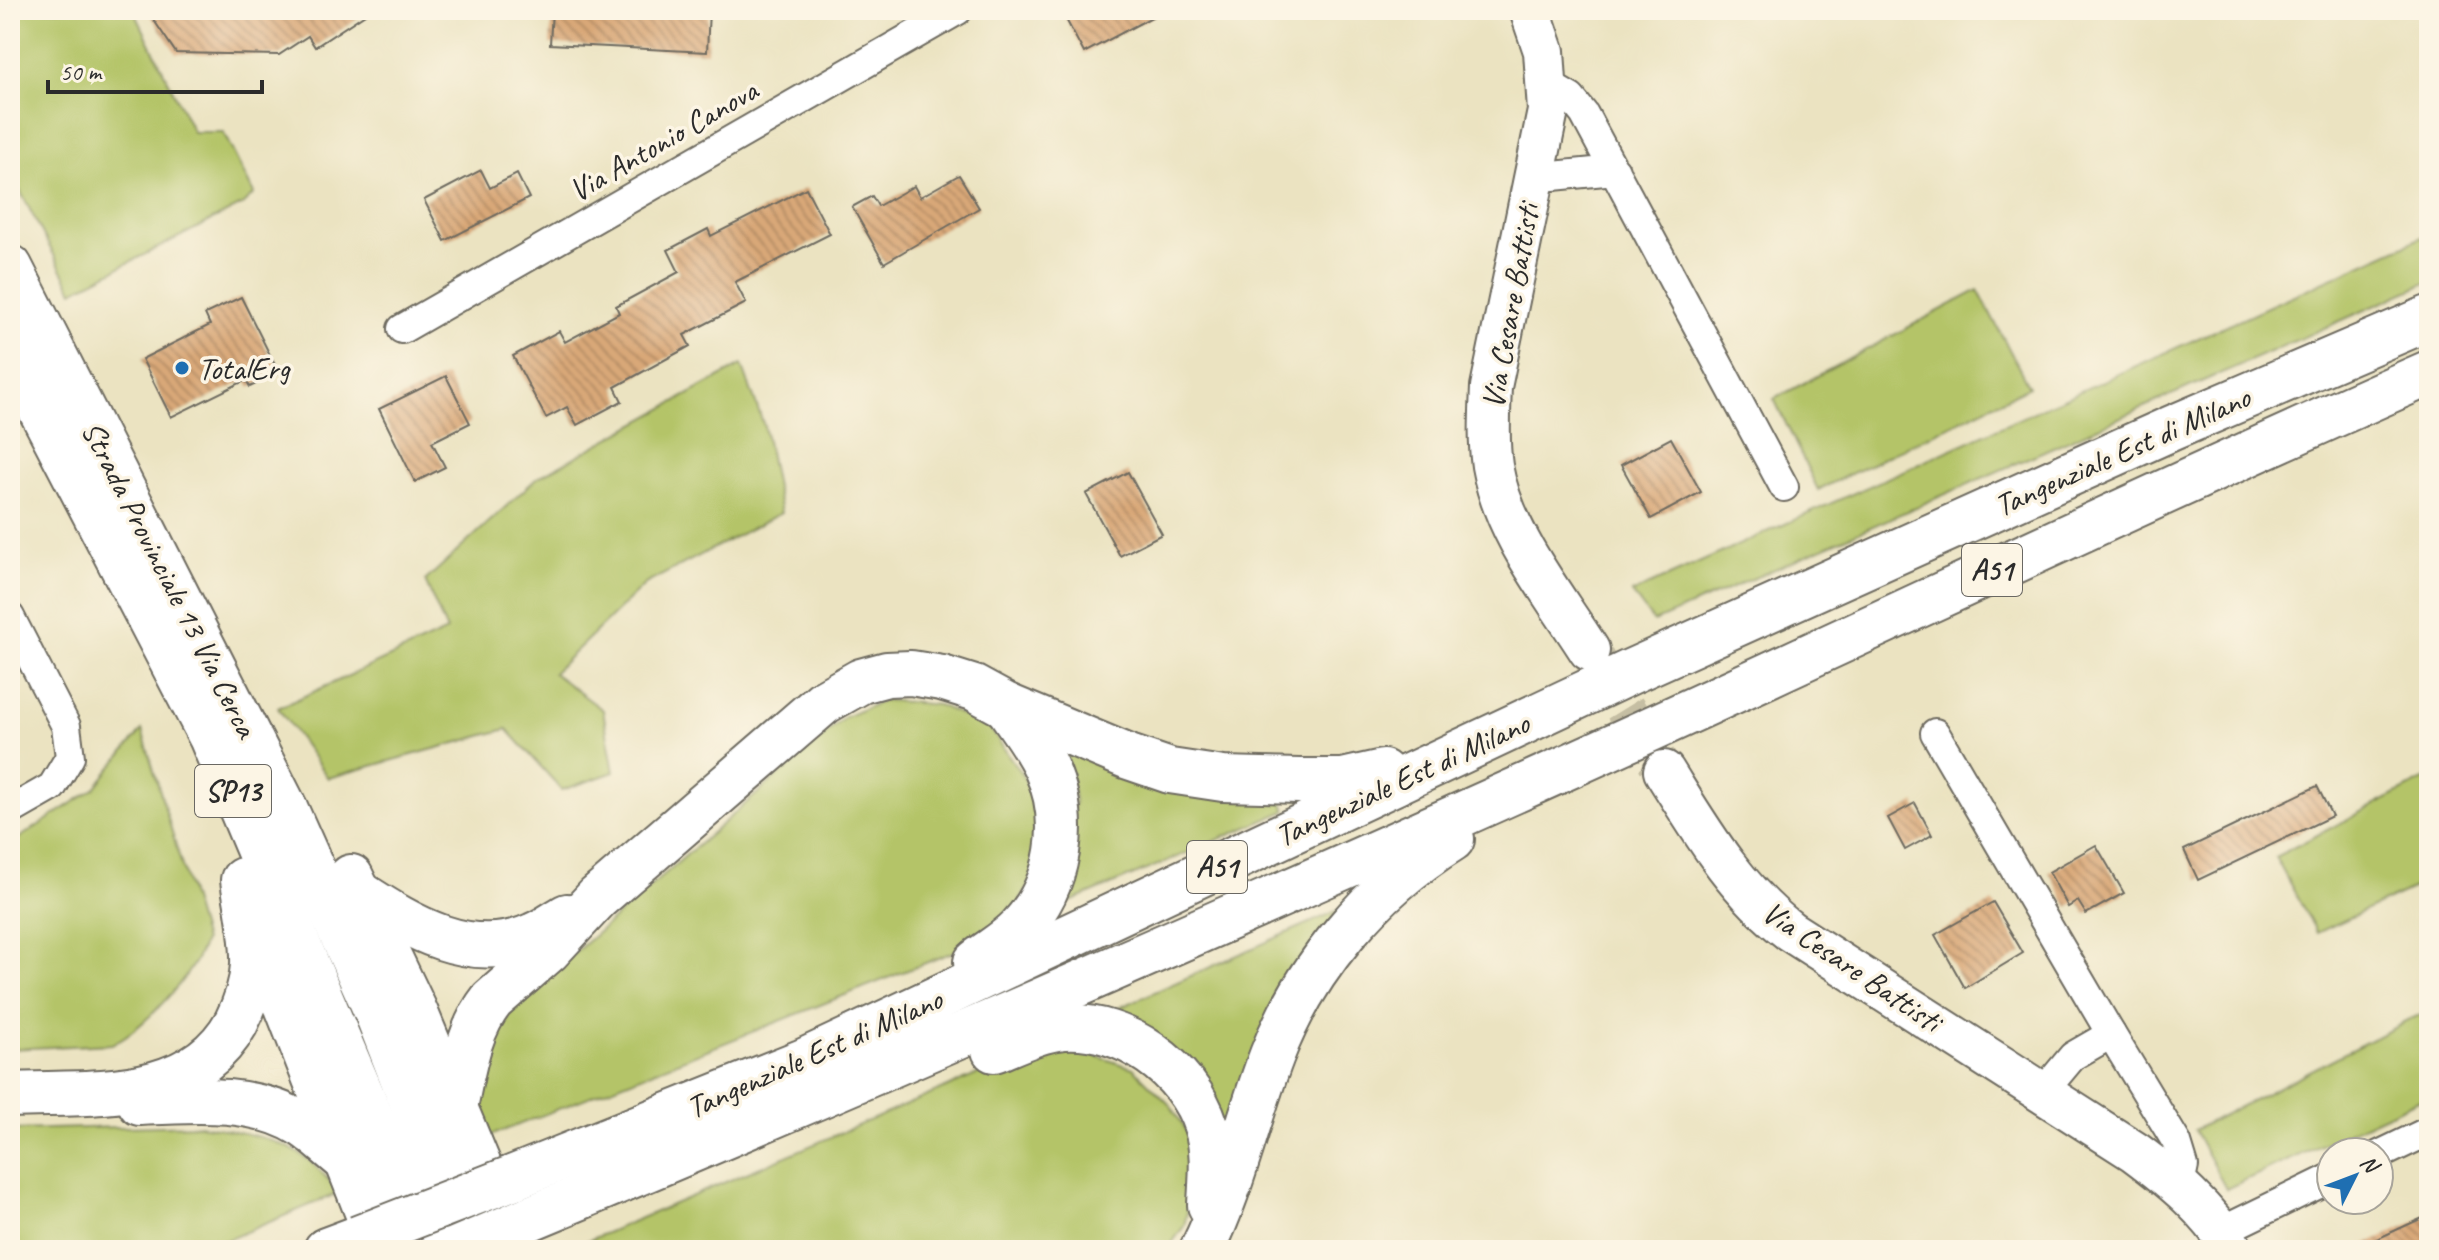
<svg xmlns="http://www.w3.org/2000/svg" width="2439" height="1260" viewBox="0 0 2439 1260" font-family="Caveat,sans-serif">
<defs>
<pattern id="building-back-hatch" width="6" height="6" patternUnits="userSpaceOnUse" patternTransform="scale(2)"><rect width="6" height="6" fill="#d9a878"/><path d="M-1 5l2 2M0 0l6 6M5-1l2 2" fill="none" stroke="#b08963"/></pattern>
</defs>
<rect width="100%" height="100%" fill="#fcf5e5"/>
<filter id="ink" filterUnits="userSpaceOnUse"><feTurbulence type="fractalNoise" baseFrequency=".0125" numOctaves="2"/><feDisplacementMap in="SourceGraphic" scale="16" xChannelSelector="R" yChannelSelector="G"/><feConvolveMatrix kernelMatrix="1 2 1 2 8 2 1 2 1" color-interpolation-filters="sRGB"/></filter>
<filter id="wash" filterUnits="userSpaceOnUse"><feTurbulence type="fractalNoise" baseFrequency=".006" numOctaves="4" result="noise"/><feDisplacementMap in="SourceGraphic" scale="32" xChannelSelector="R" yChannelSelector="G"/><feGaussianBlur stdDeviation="1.8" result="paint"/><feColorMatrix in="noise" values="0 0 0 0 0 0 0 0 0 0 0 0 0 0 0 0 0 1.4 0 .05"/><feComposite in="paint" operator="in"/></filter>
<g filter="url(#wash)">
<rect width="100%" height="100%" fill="#ebe3c1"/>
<g fill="#b4c467" stroke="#707849" stroke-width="2">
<path d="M10,10h124l59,122h30l31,62 -12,11 -169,86 -63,-119z"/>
<path d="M2429,234v48l-775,340 -22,-29z"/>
<path d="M1978,290l51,97 -211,103 -44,-91z"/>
<path d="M742,365l22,61 17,87 -136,71 -92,89 50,37 11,62 -52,18 -55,-61 -179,49 -50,-70 169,-77 -22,-50 112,-103z"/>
<path d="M885,700l53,5 51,22 40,58 10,38v44l-22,40 -41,36 -488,194c-15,-68 -6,-79 31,-136l326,-284z"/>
<path d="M142,730l62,211c-11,35 -60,87 -92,103l-102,5v-205l84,-55z"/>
<path d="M1058,751l223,46 5,14 -237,100 26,-110 -6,-36z"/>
<path d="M2429,777v104l-112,52 -42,-76z"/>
<path d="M1343,908l-120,219 -77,-99 -32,-18z"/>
<path d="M2429,1010v85l-203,94 -32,-59z"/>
<path d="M1058,1051l35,4 40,13 38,38 22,35 -1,50 -8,35 -17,24h-601l457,-195z"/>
<path d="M200,1125c38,7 77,11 109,35 11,10 21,22 32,32l-138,58h-193v-120z"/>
</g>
<g id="blocks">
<g fill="url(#building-back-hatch)">
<path d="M147,10h224l-56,37 -7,-11 -29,19 -103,-2z"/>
<path d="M552,10h157l-2,42 -157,-8z"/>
<path d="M1061,10h104l-81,43z"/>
<path d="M481,170l9,18 27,-14 12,24 -84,43 -21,-41z"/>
<path d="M959,175l20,33 -95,55 -32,-56 20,-11 6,10 36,-20 6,11z"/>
<path d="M806,188l24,46 -95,48 11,21 -62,32 6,11 -75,41 7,14 -45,24 -10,-18 -21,11 -33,-62 46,-25 6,11 54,-29 -3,-7 63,-34 -11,-22 40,-21 3,7z"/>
<path d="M241,297l38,76 -29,14 -4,-7 -75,37 -29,-58 68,-34 -5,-11z"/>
<path d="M446,376l24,47 -38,19 13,25 -30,15 -36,-73z"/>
<path d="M1671,438l30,54 -50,27 -30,-54z"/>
<path d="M1128,472l34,62 -42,22 -34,-62z"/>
<path d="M2317,786l15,30 -134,64 -14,-30z"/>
<path d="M1915,803l17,32 -27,15 -17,-32z"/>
<path d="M2096,845l28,48 -38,21 -8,-13 -10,6 -19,-35z"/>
<path d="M1993,902l30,51 -58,35 -30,-53z"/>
<path d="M2429,1215v35h-76l52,-24z"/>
</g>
</g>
</g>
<g filter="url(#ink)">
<use href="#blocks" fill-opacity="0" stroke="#6e6b60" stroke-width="2"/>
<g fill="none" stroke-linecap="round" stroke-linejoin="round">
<path stroke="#c5bea3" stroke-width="40" stroke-dasharray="40 20" stroke-linecap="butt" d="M1593,657l65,105"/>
<defs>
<g id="street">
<path d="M1547,84l24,14 13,16 200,373"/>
<path d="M1532,178l83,-8"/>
<path d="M402,329l556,-319"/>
<path d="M10,617l56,109 4,31 -18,30 -42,24"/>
<path d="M1935,733l176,301"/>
<path d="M2043,1092l30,-36 38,-22 66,109 7,23 -4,19"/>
<path d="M2379,1155l50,-24"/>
<path d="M2222,1231l109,-53"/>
</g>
<g id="secondary">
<path d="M1530,10l14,41 4,60 -57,276c-1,26 -3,53 1,79 12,68 61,127 97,184"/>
<path d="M1664,771c37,59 70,117 126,160l345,221c39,29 72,56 98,98"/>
</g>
<g id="primary">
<path d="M10,267l276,543 90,201 94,239"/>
<path d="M10,351l201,386 180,427 33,86"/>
<path d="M351,877l63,132 100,241"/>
<path d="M255,916l18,55 109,279"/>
</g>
<g id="highway">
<path d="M359,893c52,34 112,71 175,42 12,-5 22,-13 33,-19"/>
<path d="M976,962c14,-11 32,-21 44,-34 40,-43 50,-107 26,-160 -10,-22 -26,-42 -39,-62"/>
<path d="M994,1050c22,-9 47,-21 70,-23 60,-4 124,42 142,99 9,26 5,53 4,79"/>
<path d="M10,1095c80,-4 181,9 226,-72 9,-18 16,-39 17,-58 1,-28 -6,-58 -10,-85"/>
<path d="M140,1103c54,-3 115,-8 163,22 15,10 29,24 43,35"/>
<path d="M455,1107c8,-36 13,-77 37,-107l56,-49 49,-53 227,-196 37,-21 26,-7 24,-1 31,5 32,10 33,18 122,51 41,14 53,8 76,2h44l40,-9"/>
<path d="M512,1178l292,-117 826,-389 542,-244 257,-110"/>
<path d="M528,1219c344,-143 686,-293 1026,-446 293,-132 581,-271 875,-400"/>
<path d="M326,1250l32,-12"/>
<path d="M1202,1250c31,-62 45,-130 70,-195 34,-88 100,-166 180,-216"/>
</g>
</defs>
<use href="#street" stroke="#6e6b60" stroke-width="32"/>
<use href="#secondary" stroke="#6e6b60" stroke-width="44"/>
<use href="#primary" stroke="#6e6b60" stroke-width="48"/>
<use href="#highway" stroke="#6e6b60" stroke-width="48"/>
<use href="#street" stroke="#fff" stroke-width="28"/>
<use href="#secondary" stroke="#fff" stroke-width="40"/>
<use href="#primary" stroke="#fff" stroke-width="44"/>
<use href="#highway" stroke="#fff" stroke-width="44"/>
<defs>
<g id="highway-bridge">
<path d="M358,1238l154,-60"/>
<path d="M455,1250l73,-31"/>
</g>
</defs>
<use href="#highway-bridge" stroke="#6e6b60" stroke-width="48" stroke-linecap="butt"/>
<use href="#highway-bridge" stroke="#fff" stroke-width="44"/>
</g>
</g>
<circle fill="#1f6fb2" stroke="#fcf5e5" stroke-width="3" cx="182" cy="368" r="8"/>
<g text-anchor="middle" stroke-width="7" stroke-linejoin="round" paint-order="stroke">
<g fill="#fcf5e5" stroke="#6a6863" stroke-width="2">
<rect x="1962" y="544" width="60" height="52" rx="6"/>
<rect x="195" y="765" width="76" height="52" rx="6"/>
<rect x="1187" y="841" width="60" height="52" rx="6"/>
</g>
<g font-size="30" font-weight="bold" fill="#2b2b2b">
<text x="1992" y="580">A51</text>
<text x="233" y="801">SP13</text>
<text x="1217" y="877">A51</text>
</g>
<g font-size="32" fill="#2b2b2b" stroke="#fcf5e5">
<text transform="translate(663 140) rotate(-30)" y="11">Via Antonio Canova</text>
<text transform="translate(1510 306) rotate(-80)" y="11">Via Cesare Battisti</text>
<text transform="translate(2122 451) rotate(-24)" y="11">Tangenziale Est di Milano</text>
<text transform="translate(170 579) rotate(63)" y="11">Strada Provinciale 13 Via Cerca</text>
<text transform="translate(1402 779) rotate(-25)" y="11">Tangenziale Est di Milano</text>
<text transform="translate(1852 966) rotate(34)" y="11">Via Cesare Battisti</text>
<text transform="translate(814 1053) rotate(-24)" y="11">Tangenziale Est di Milano</text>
</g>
<g font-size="32" fill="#2b2b2b" stroke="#fcf5e5" text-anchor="start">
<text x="198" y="379">TotalErg</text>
</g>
</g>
<rect width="2439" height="1260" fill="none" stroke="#fcf5e5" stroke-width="40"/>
<g transform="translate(2355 1176) rotate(48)"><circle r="38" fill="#fcf5e5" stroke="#a8a49b" stroke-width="2"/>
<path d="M0-6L14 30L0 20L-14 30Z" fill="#1f6fb2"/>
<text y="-12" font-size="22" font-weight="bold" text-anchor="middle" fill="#2b2b2b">N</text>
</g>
<path d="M48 80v12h214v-12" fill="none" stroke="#2b2b2b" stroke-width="4"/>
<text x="60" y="80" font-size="24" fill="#2b2b2b" stroke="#fcf5e5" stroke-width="6" paint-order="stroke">50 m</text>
</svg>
